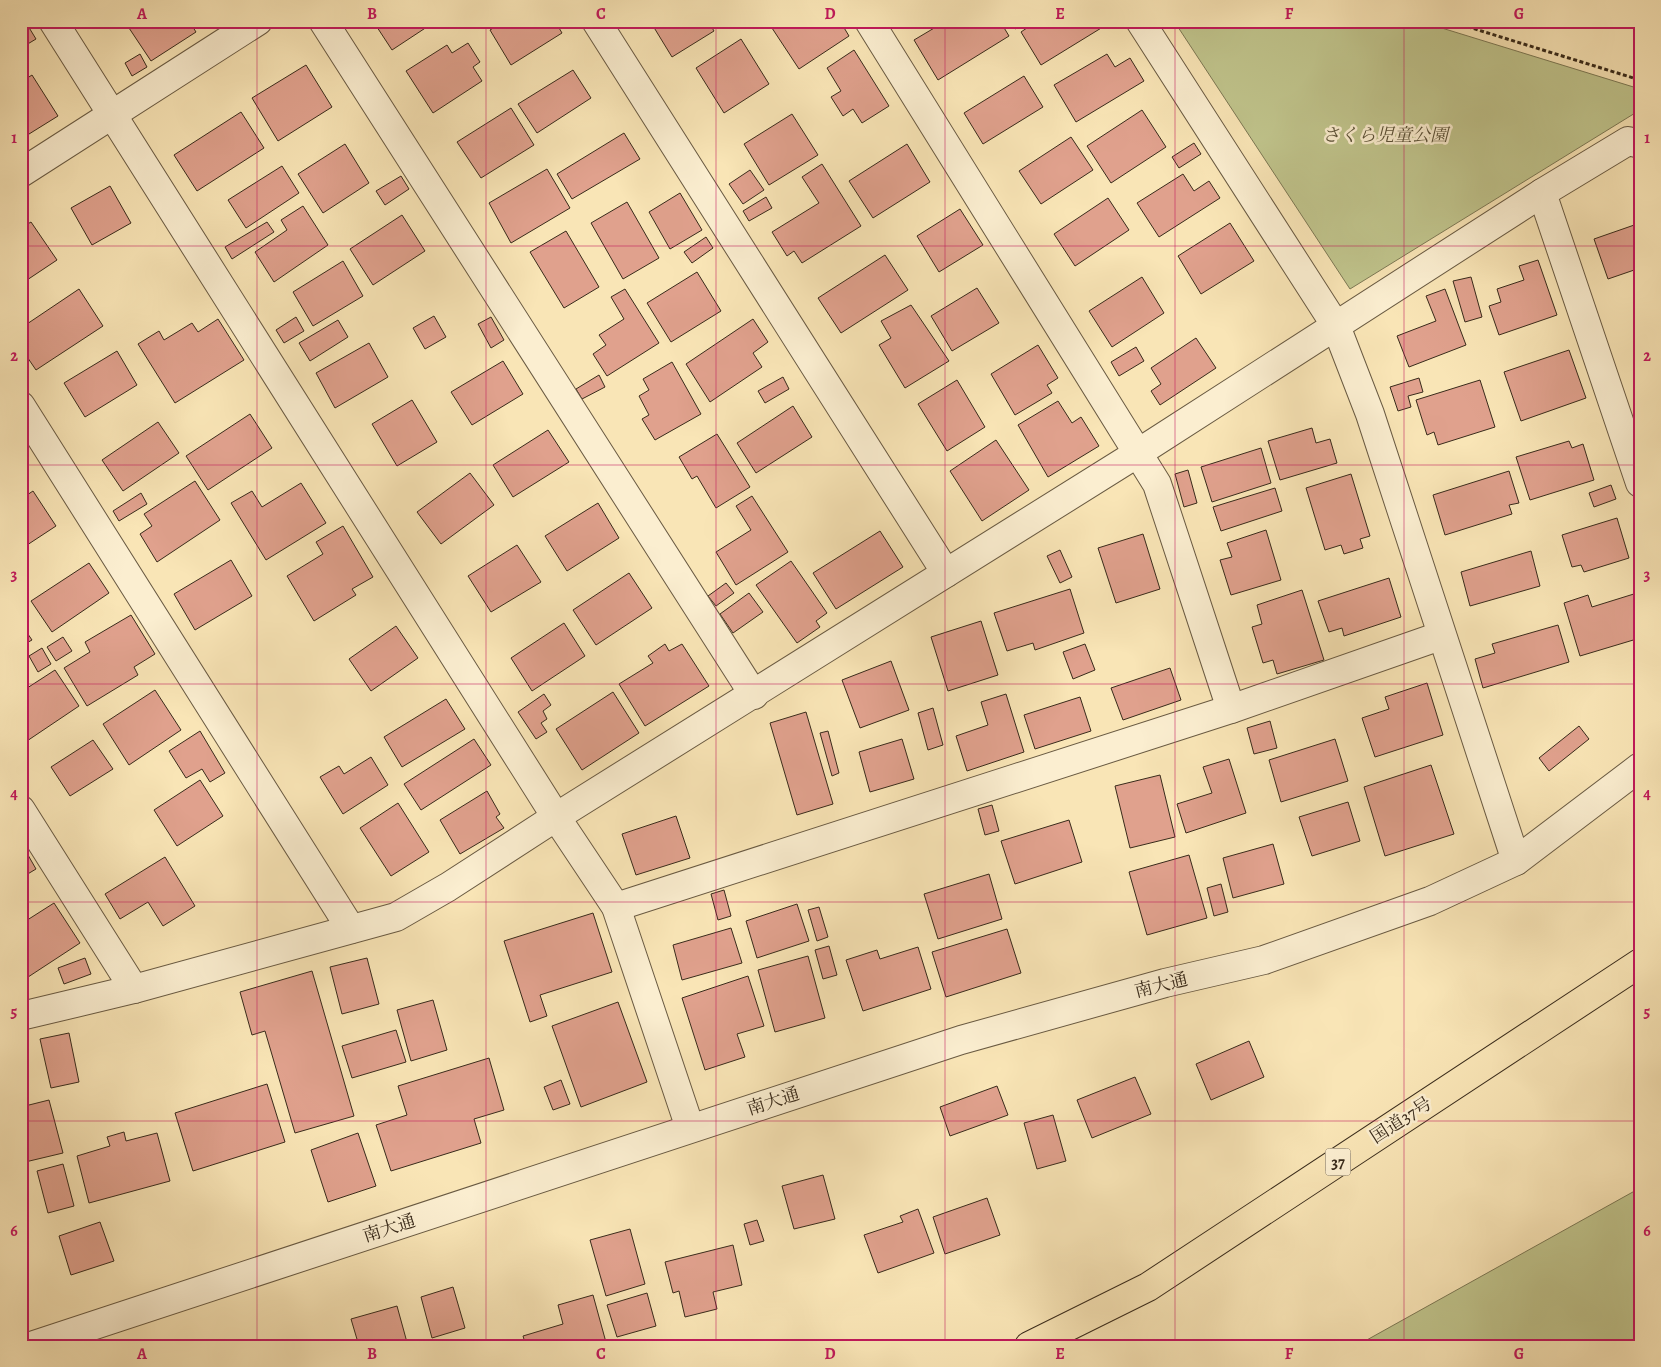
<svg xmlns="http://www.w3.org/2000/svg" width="1661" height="1367" viewBox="0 0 1661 1367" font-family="Alegreya,'Noto Serif JP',serif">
<rect width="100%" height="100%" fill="#f9e5b6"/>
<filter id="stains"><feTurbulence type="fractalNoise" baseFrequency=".004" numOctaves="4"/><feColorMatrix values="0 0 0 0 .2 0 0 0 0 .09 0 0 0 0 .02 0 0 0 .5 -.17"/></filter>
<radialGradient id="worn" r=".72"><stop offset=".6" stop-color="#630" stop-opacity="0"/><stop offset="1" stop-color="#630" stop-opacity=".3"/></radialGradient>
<g fill="#c0c48c" stroke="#7c7854">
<path d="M1174,21h245l221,68v21l-290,179z"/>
<path d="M1640,1188v158h-284z"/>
</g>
<g fill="#e0a18d" stroke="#392b1b">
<path d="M21,21h4l11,18 -15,9z"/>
<path d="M133,21h56l7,11 -45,29 -24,-36z"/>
<path d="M373,21h63l-44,29z"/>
<path d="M505,21h50l7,12 -51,32 -21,-35z"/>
<path d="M650,21h58l6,10 -42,26z"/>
<path d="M776,21h64l9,15 -50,33 -29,-44z"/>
<path d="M946,21h54l9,15 -71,44 -24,-40z"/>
<path d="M1010,21h18l-13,8z"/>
<path d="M1037,21h74v1l-70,43 -20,-33z"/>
<path d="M741,39l28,45 -45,29 -28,-45z"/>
<path d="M468,43l12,19 -7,5 9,14 -49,32 -27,-42 41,-26 5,8z"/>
<path d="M854,50l35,56 -27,17 -9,-14 -10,7 -12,-19 10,-6 -14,-23z"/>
<path d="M140,54l7,13 -15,9 -7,-13z"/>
<path d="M1107,54l8,13 15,-9 14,23 -68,41 -22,-37z"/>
<path d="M306,65l26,42 -54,34 -26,-43z"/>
<path d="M573,70l18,28 -54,35 -19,-29z"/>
<path d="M32,75l26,41 -37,23v-57z"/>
<path d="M1024,76l19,31 -60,37 -19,-31z"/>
<path d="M511,108l23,37 -53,33 -24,-36z"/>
<path d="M1142,110l24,37 -55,36 -24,-37z"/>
<path d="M241,112l23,36 -67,43 -23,-36z"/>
<path d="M792,114l26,41 -49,30 -25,-41z"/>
<path d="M624,133l16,26 -68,40 -15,-25z"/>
<path d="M1071,137l22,33 -52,34 -22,-33z"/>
<path d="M1194,143l7,11 -22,14 -7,-11z"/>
<path d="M345,144l24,39 -46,30 -25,-39z"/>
<path d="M907,144l23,38 -57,36 -24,-37z"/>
<path d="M822,164l39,62 -59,37 -8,-12 -7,5 -15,-24 47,-29 -17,-26z"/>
<path d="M282,166l17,27 -53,35 -18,-28z"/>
<path d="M547,169l23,39 -59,35 -22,-40z"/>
<path d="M750,170l14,20 -21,14 -14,-20z"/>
<path d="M1183,174l11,17 15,-10 11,17 -61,39 -22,-34z"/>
<path d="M401,176l8,13 -24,16 -9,-14z"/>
<path d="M110,186l21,37 -39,22 -21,-37z"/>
<path d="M680,193l22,37 -32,19 -21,-37z"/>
<path d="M766,197l6,11 -23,13 -6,-10z"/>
<path d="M1108,198l21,32 -54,36 -21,-32z"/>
<path d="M627,202l32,56 -36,21 -32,-56z"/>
<path d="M303,206l25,39 -54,37 -19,-30 32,-22 -6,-10z"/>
<path d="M960,209l23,36 -44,27 -22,-36z"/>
<path d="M402,215l23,36 -52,34 -23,-36z"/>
<path d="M31,222l26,38 -36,24v-56z"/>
<path d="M267,222l7,10 -42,27 -7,-12z"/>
<path d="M1230,223l24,38 -53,33 -23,-38z"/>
<path d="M1640,223v45l-32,11 -14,-40z"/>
<path d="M566,231l33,56 -35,21 -34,-56z"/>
<path d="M706,237l7,11 -21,15 -8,-11z"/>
<path d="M885,255l23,35 -67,43 -23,-35z"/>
<path d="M1538,260l19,55 -58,20 -10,-29 12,-4 -4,-13 27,-9 -5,-14z"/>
<path d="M343,261l20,35 -50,30 -20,-34z"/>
<path d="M697,272l24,39 -50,31 -24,-39z"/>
<path d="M1142,277l22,36 -52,34 -23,-36z"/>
<path d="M1471,277l11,40 -17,5 -12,-41z"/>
<path d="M977,288l22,35 -47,28 -21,-35z"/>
<path d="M79,289l24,37 -67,44 -15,-22v-20z"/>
<path d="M625,289l34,54 -52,33 -14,-22 13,-9 -7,-10 25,-16 -13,-22z"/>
<path d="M1445,289l21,56 -57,22 -12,-31 39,-15 -10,-25z"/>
<path d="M911,305l38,56 -44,27 -26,-43 12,-7 -10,-17z"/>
<path d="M434,316l12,21 -21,12 -12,-21z"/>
<path d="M296,317l8,14 -20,12 -8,-13z"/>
<path d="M491,317l13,23 -13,8 -13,-24z"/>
<path d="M218,319l26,41 -69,43 -37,-59 21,-13 5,9 28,-17 6,9z"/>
<path d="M753,319l15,23 -15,11 9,14 -52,35 -24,-38z"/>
<path d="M338,320l10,17 -38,24 -11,-18z"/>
<path d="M1196,338l20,30 -56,37 -9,-14 10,-7 -10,-16z"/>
<path d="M369,343l19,34 -53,31 -19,-35z"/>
<path d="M1038,345l20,33 -11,7 5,8 -37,22 -24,-41z"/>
<path d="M1136,347l8,14 -25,15 -8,-14z"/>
<path d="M1569,350l17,48 -65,23 -17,-49z"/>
<path d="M117,351l20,34 -52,32 -21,-34z"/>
<path d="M503,361l20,33 -51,31 -21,-33z"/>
<path d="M672,362l29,52 -46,26 -13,-21 7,-4 -10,-19 10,-6 -6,-11z"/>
<path d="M599,375l6,12 -23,12 -6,-10z"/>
<path d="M783,377l6,12 -24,14 -7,-12z"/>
<path d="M1419,378l4,14 -15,4 3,11 -13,4 -8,-24z"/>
<path d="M957,380l28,47 -38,24 -29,-47z"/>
<path d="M1480,380l15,47 -57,18 -4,-13 -7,3 -11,-35z"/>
<path d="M412,400l25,42 -40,24 -25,-42z"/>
<path d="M1058,401l14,22 9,-6 18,29 -51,31 -30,-52z"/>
<path d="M793,406l19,31 -56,36 -19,-30z"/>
<path d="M250,414l22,34 -64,42 -22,-34z"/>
<path d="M158,422l21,31 -56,38 -21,-31z"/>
<path d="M1312,428l4,15 14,-4 7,24 -57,17 -12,-39z"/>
<path d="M548,430l21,32 -56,35 -20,-32z"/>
<path d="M717,434l33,53 -34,21 -19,-32 -5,3 -13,-22z"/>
<path d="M996,440l33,50 -47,31 -32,-50z"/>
<path d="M1569,441l3,7 11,-4 11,36 -64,20 -14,-43z"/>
<path d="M1261,448l10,35 -59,19 -11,-35z"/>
<path d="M1188,470l9,33 -13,4 -9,-33z"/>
<path d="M1509,471l10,32 -10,2 3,9 -67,21 -12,-40z"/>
<path d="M470,473l24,32 -53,39 -24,-32z"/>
<path d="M1351,474l19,62 -10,3 3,9 -19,6 -3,-9 -16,5 -19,-62z"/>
<path d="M195,481l25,39 -63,42 -17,-28 12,-8 -8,-12z"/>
<path d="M301,483l25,40 -60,37 -35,-57 21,-12 10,16z"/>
<path d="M1611,485l5,14 -22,8 -5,-14z"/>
<path d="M1275,488l7,23 -61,20 -8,-24z"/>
<path d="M33,491l23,35 -35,23v-50z"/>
<path d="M141,493l6,11 -28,17 -6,-10z"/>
<path d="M752,496l36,56 -52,33 -20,-33 35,-22 -15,-24z"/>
<path d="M598,503l21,35 -52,33 -22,-35z"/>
<path d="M1617,518l12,40 -45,14 -3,-7 -9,2 -10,-32z"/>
<path d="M343,526l30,51 -21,12 4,6 -42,26 -27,-45 36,-22 -7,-12z"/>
<path d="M1266,530l15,50 -50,15 -11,-35 12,-3 -5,-14z"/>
<path d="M880,531l23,36 -67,42 -23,-36z"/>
<path d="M1143,534l17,55 -44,14 -18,-55z"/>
<path d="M517,545l24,37 -50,30 -23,-36z"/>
<path d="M1060,550l12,27 -12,6 -13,-27z"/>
<path d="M1531,551l9,35 -70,20 -9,-34z"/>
<path d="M231,560l21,36 -57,34 -21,-36z"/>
<path d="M791,561l36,52 -11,8 4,6 -23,16 -41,-58z"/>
<path d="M89,563l20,30 -57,39 -21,-31z"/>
<path d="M629,573l23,35 -56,37 -23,-35z"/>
<path d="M1389,578l12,39 -57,19 -2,-8 -13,4 -11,-31z"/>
<path d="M726,583l8,10 -18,13 -8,-10z"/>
<path d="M1070,589l14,44 -49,17 -2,-7 -26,8 -13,-38z"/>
<path d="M1302,590l22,70 -47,14 -4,-14 -10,3 -11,-36 10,-3 -5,-19z"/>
<path d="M749,593l14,19 -30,21 -13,-19z"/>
<path d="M1637,593l3,8v37l-60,18 -16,-53 24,-8 4,12z"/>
<path d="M131,615l24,39 -21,13 4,8 -51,31 -23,-38 26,-16 -5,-10z"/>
<path d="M981,621l17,54 -50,16 -17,-54z"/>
<path d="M564,623l21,33 -53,35 -21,-33z"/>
<path d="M21,624l11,16 -11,6z"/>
<path d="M1558,625l11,37 -86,26 -8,-29 20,-6 -3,-9z"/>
<path d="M396,626l22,32 -47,33 -22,-32z"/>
<path d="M63,637l9,14 -16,10 -9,-14z"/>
<path d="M665,644l4,7 13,-7 27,42 -64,40 -26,-42 34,-21 -5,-7z"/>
<path d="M1085,644l10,26 -22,9 -10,-27z"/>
<path d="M42,648l9,16 -13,8 -9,-16z"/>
<path d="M891,661l18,49 -49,18 -18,-48z"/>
<path d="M1170,668l11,32 -58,20 -12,-32z"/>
<path d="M55,670l24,36 -58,39v-53z"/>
<path d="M1427,683l16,52 -68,22 -13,-39 27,-9 -4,-12z"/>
<path d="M155,690l26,40 -52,35 -26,-41z"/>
<path d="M613,692l26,41 -57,37 -26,-41z"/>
<path d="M544,694l7,11 -8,6 4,8 -6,4 6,9 -11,7 -18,-27z"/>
<path d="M1006,694l18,58 -57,19 -11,-35 32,-11 -7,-23z"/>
<path d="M1080,697l11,34 -56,18 -11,-34z"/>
<path d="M446,699l19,30 -63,38 -18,-30z"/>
<path d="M933,708l10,37 -15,5 -10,-37z"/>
<path d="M806,712l27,92 -36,11 -27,-92z"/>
<path d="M1270,721l7,27 -23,6 -7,-26z"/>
<path d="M1579,726l10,13 -40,32 -10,-13z"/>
<path d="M200,731l25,42 -15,9 -8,-13 -16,9 -17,-27z"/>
<path d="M828,731l11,42 -7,3 -12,-43z"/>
<path d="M474,739l17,26 -70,45 -17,-26z"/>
<path d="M902,739l12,40 -44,13 -11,-40z"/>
<path d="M1335,739l13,42 -67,21 -12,-42z"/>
<path d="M93,740l20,29 -43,27 -19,-29z"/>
<path d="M371,757l17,28 -45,29 -23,-37 19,-11 5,8z"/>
<path d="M1229,759l17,54 -60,20 -9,-29 35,-11 -9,-26z"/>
<path d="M1431,765l23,69 -69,22 -21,-69z"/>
<path d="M1160,775l15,62 -45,11 -15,-62z"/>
<path d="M200,780l23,36 -46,30 -23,-36z"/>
<path d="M487,791l13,23 -4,3 8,11 -44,26 -20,-34z"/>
<path d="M1348,802l12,39 -48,15 -13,-39z"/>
<path d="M398,803l31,49 -38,24 -31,-48z"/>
<path d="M992,805l7,26 -14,4 -7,-26z"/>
<path d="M676,816l14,42 -54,17 -14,-41z"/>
<path d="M1069,820l13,42 -67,22 -14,-43z"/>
<path d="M1273,844l11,40 -51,14 -10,-40z"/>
<path d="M24,848l12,21 -15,9v-28z"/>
<path d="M1189,855l18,63 -60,17 -18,-63z"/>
<path d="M165,857l30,49 -32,20 -15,-24 -28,17 -15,-25z"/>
<path d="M989,874l13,45 -64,20 -14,-45z"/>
<path d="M1221,884l7,28 -14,4 -7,-28z"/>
<path d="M724,890l7,26 -13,4 -7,-26z"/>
<path d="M54,903l26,40 -58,38 -1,-57z"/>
<path d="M797,904l12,37 -52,17 -11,-37z"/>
<path d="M819,907l9,30 -11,4 -9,-31z"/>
<path d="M593,913l19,59 -72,23 7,21 -17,6 -26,-81z"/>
<path d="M731,928l11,35 -60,17 -9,-35z"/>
<path d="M1007,929l14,44 -75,24 -14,-45z"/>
<path d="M829,946l8,29 -14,4 -8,-29z"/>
<path d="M918,947l13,42 -68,22 -17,-51 31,-10 3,9z"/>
<path d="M808,956l17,62 -50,14 -17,-62z"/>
<path d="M85,958l6,16 -27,10 -6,-16z"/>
<path d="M367,958l12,46 -37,10 -12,-47z"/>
<path d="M312,971l42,145 -59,17 -30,-102 -13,4 -12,-43z"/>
<path d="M748,976l16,50 -27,8 8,23 -40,13 -23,-72z"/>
<path d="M433,1000l14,50 -36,11 -14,-51z"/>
<path d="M618,1002l29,80 -66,25 -29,-81z"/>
<path d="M396,1030l10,32 -54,16 -10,-32z"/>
<path d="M69,1033l10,49 -28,6 -11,-49z"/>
<path d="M1249,1041l15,36 -53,23 -15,-36z"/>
<path d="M489,1058l15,52 -30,9 7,24 -90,28 -15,-46 31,-10 -9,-29z"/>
<path d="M1135,1077l16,37 -59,24 -15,-38z"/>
<path d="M561,1080l9,24 -17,6 -9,-23z"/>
<path d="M267,1084l18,58 -92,29 -18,-58z"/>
<path d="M997,1086l11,29 -58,21 -10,-29z"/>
<path d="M49,1100l14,53 -42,10v-56z"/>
<path d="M1053,1115l13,46 -29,8 -13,-46z"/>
<path d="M124,1132l2,9 31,-8 13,48 -81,22 -12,-47 33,-10 -3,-9z"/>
<path d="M358,1133l18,53 -48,16 -17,-52z"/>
<path d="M63,1164l11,42 -26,7 -11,-42z"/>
<path d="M823,1175l12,44 -41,10 -12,-43z"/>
<path d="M987,1198l13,37 -55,19 -12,-37z"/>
<path d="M918,1209l16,44 -56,20 -14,-38 39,-13 -3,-6z"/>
<path d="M757,1220l7,21 -14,4 -6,-21z"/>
<path d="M100,1222l14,39 -43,14 -12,-39z"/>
<path d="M630,1229l15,55 -39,12 -16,-56z"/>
<path d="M733,1245l9,40 -29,7 4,17 -32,8 -6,-26 -6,2 -8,-31z"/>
<path d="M21,1250l6,20 -6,2z"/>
<path d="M453,1287l12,41 -33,10 -11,-41z"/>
<path d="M647,1293l9,33 -39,11 -10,-32z"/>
<path d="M593,1295l14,51h-81l-3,-10 40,-12 -5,-19z"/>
<path d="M397,1306l11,40h-49l-8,-27z"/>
</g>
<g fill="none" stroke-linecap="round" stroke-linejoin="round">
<defs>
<g id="minor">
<path d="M53,21l503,796 60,90 74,221"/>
<path d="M323,21l431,674"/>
<path d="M596,21l350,552"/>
<path d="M869,21l288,463 74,225"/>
<path d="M1140,21l196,305 34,88 146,447"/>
<path d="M21,173l237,-152"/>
<path d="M1542,193l98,290"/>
<path d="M21,406l330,523"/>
<path d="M21,810l113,179"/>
<path d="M616,907l615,-198 209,-73"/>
<path d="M21,1016l113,-27 262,-72 52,-30 108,-70 582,-364 404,-260 86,-52 12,3"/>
<path d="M31,1346l930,-306 204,-57 99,-23 166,-59 86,-40 124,-94"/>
</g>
<path id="highway" d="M1029,1346l119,-59 492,-324"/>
</defs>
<use href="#minor" stroke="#695a42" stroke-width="30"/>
<use href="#highway" stroke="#392b1b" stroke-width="30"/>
<path stroke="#392b1b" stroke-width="3" stroke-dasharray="4 2.5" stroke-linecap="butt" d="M1449,21l191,59"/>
<use href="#minor" stroke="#fbeed0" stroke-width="28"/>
<use href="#highway" stroke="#f9e5b6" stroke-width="28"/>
</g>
<path fill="none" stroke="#c2185b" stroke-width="1" stroke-opacity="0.55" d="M257,21v1325M486,21v1325M716,21v1325M945,21v1325M1175,21v1325M1404,21v1325M21,246h1619M21,465h1619M21,684h1619M21,902h1619M21,1121h1619"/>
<g text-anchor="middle" stroke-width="5" stroke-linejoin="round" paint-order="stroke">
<rect fill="#fbeed0" stroke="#736651" stroke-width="1" x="1325.5" y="1148.5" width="25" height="27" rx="4"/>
<g font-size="16" font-weight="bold" fill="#392b1b">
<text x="1338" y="1168">37</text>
</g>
<g font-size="18" font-style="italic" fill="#5b5137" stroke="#fbeed0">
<text x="1385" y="141">さくら児童公園</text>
</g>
<g font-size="18" fill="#392b1b" stroke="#fbeed0">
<text transform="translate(1161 985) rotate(-14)" y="6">南大通</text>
<text transform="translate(773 1101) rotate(-18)" y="6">南大通</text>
<text transform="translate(1401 1120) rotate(-33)" y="6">国道37号</text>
<text transform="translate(389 1228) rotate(-18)" y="6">南大通</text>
</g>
</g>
<rect width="1661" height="1367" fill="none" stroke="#f9e5b6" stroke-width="55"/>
<rect x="28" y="28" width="1606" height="1312" fill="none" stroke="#c2185b" stroke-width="2"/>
<g font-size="16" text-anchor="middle" font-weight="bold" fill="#c2185b">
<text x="142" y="19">A</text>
<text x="372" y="19">B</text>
<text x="601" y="19">C</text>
<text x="830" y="19">D</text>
<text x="1060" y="19">E</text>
<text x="1289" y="19">F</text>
<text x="1519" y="19">G</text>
<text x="14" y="143">1</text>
<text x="1647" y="143">1</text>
<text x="14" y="361">2</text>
<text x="1647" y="361">2</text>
<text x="14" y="580">3</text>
<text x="1647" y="580">3</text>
<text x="14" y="799">4</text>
<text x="1647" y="799">4</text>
<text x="14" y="1017">5</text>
<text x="1647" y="1017">5</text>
<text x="14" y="1236">6</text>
<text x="1647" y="1236">6</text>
<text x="142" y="1359">A</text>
<text x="372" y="1359">B</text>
<text x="601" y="1359">C</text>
<text x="830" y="1359">D</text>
<text x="1060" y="1359">E</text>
<text x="1289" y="1359">F</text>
<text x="1519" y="1359">G</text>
</g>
<rect width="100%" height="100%" filter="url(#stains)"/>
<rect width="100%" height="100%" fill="url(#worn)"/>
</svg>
